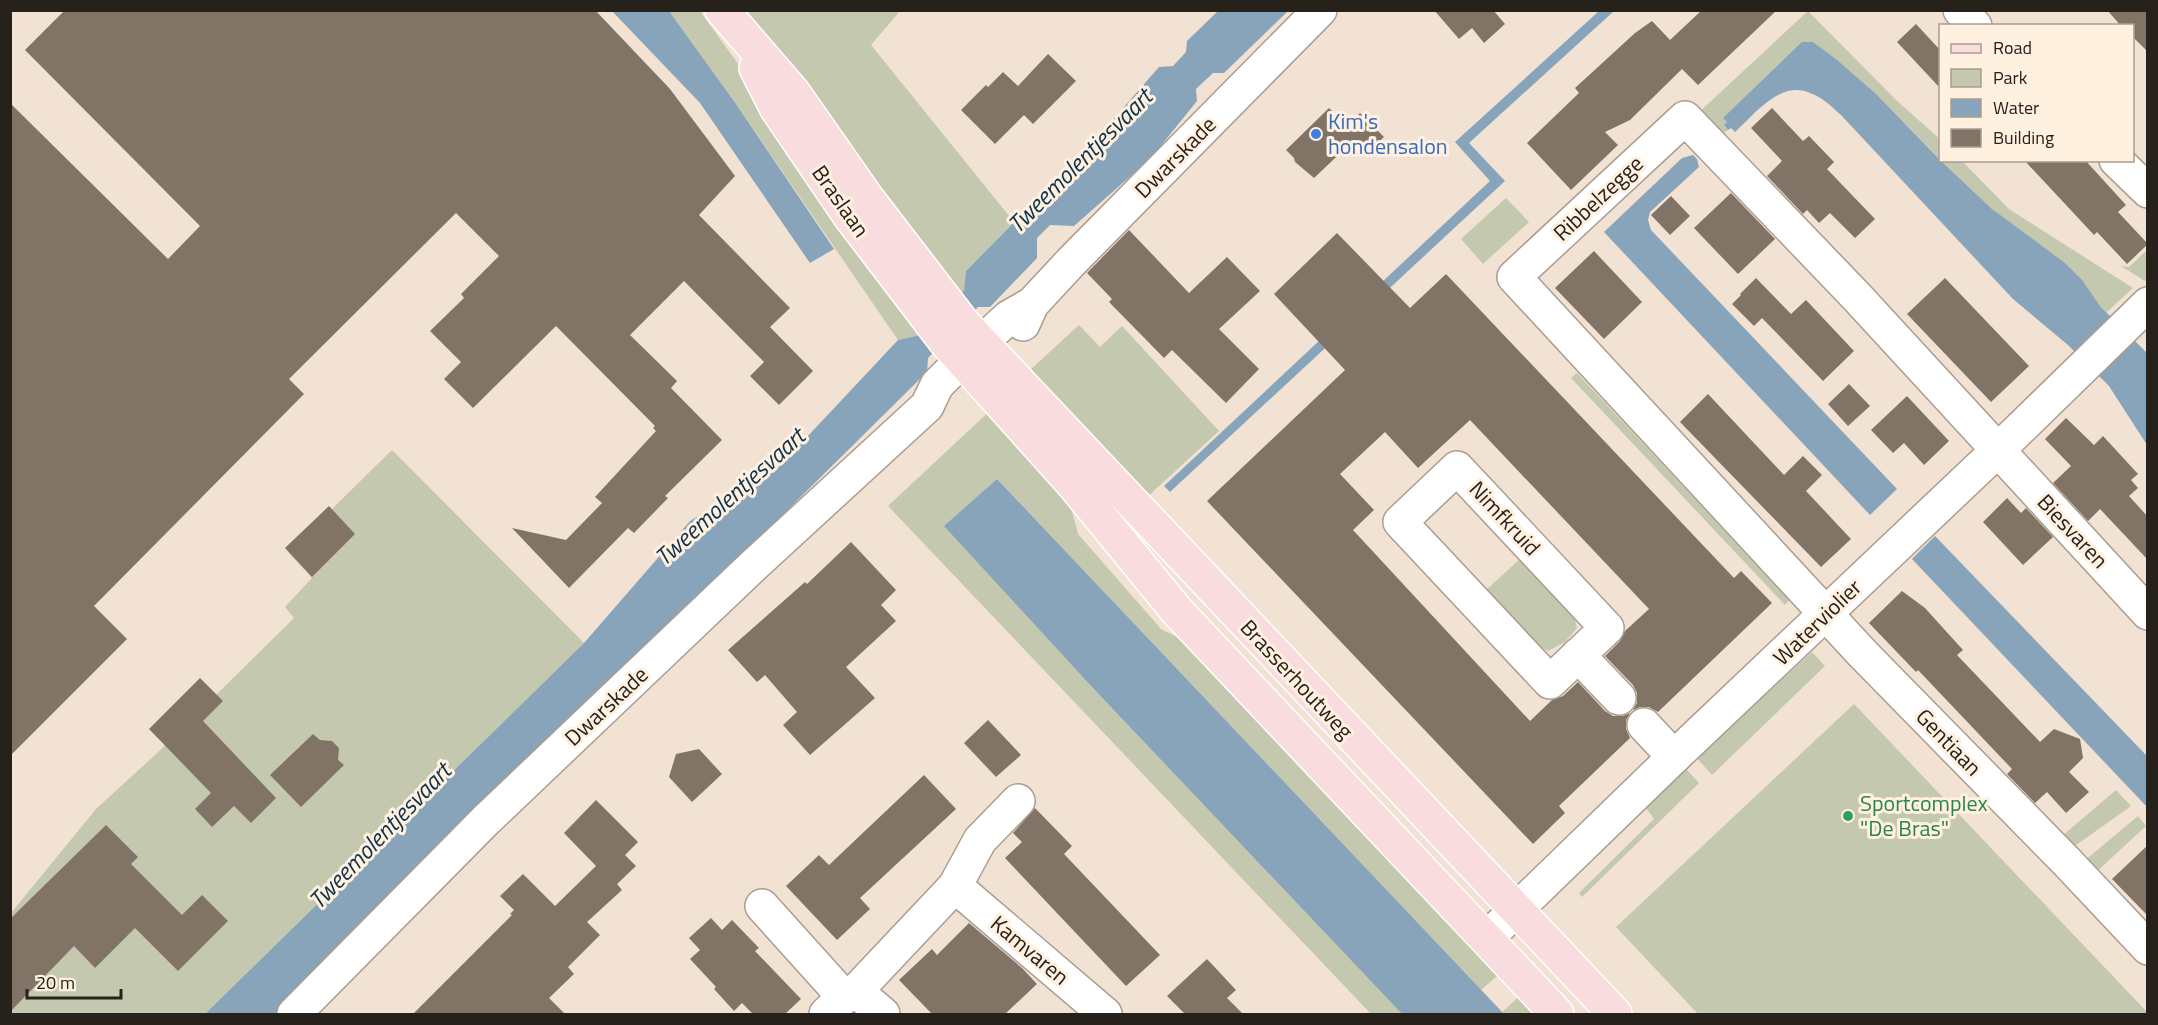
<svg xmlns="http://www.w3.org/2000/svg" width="2158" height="1025" viewBox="0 0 2158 1025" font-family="'Titillium Web',sans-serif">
<rect width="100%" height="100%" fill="#f1e2d3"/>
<g fill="#c4c8ae">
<path d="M669,11h31l46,64 174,260 -22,5 -162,-236z"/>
<path d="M747,11h153l-29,34 143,177 -48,49 -2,19 -9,10z"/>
<path d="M1808,11l89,90 43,38v21c-40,-42 -80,-83 -127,-118l-89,76 3,4 -3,4 4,4 -10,7 -22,-22z"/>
<path d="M1941,161h21l47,48 124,79 -26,24 -115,-103z"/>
<path d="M1506,198l23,24 -46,42 -22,-25z"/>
<path d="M2147,250v28l-2,3 -24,-15 8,1z"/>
<path d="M1079,325l21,22 22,-21 97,105 -73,67 -117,-127z"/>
<path d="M1577,373l192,205 8,-4 17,21 -9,10 -214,-227z"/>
<path d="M994,407l71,77 13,50 83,95 36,18 306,324 -22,19 -484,-511 -52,47 146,160 311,328h-31l-483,-508z"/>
<path d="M392,450l192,193 -379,371h-194v-101l85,-104 59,-54 139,-137 -9,-11 27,-29 -24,-26z"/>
<path d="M1522,557l51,56 4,15 -12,14 -17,9 -14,-8 -49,-52z"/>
<path d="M1812,652l13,14 -113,109 -16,-18z"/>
<path d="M1854,704l293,308v2h-449l-82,-87z"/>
<path d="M1685,768l14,15 -117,114 -3,-4 75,-74 -8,-11z"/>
<path d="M2116,790l15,16 -59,42 -11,-11z"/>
<path d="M2138,816l8,10 -52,48 -11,-12z"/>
<path d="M1524,992l21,22h-41l-2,-2z"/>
</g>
<g fill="#87a4ba">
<path d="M612,11h57l67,93 98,145 -24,14 -110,-160z"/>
<path d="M1218,11h70l-64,62h-11l-17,16 1,12 -46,57 -77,68 -24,-1 -13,13v20l-47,49h-12l-50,51 -1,14 -649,642h-73l379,-371 106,-122 86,-51 122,-130 22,-5 35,-35 9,-10 2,-19 131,-133 62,-71 14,-1 13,-14 1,-11z"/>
<path d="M1599,11h15l-145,132 36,38 -335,311 -6,-6 326,-305 -35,-39z"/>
<path d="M1802,42h11l24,18 39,34 64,66 52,49 73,54 17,17 18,26 47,47v92l-38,-59 -41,-41 -55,-46 -172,-184c-9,-8 -19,-18 -31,-22 -30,-13 -55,21 -75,39l-4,-4 -3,2 -4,-5 3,-3 -4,-4z"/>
<path d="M1693,155l4,4 2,8 -49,45 -2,8 3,10 246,259 -27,26 -266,-283 78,-74z"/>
<path d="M997,479l507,535h-102l-311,-328 -147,-160z"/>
<path d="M1935,536l212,220v51l-235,-248z"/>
</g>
<g fill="#817467">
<path d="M65,10h530l75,79 65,87 -36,39 91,93 -20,19 43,44 -34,34 -29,-29 14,-14 -80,-81 -54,54 47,46 -6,7 51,52 -57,56 3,2 -34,35 -6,-5 -59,60 -57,-60 54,12 36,-37 -7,-6 61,-66 -3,-3 2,-2 -99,-100 -83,82 -29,-29 17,-17 -31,-31 34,-33 -3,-4 38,-38 -43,-43 -167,166 15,15 -210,212 33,33 -117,117v-653l158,156 32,-33 -175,-176z"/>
<path d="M1434,10h59l12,14 -21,19 -12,-15 -13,11z"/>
<path d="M1702,10h75l-79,75 -16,-16 -52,51 -25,12 13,13 -47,45 -44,-47 52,-50 -4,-5 60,-55 17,-12 18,19z"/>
<path d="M2107,10h41v42l-15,-15v-11h-12z"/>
<path d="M1916,24l25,27v38l-44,-47z"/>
<path d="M1048,54l28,27 -43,43 -9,-9 -29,29 -34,-34 25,-25 2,2 15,-15 15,14z"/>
<path d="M1329,108l18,19 13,-14 24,24 -19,18 -13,-13 -38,36 -19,-16 -1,-4 -8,-8z"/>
<path d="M1772,108l31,33 6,-5 25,26 -7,7 48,50 -20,19 -25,-25 -11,10 -12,-13 -4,4 -36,-38 15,-15 -31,-33z"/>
<path d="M2024,160h61l41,45 -8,7 30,32 -21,20 -30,-32 -3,3z"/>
<path d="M1731,193l44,46 -37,35 -44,-46z"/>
<path d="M1671,196l19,20 -20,19 -19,-20z"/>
<path d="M1129,230l60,63 38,-36 33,34 -41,38 40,40 -33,34 -54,-53 -8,8 -55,-56 3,-3 -25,-26z"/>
<path d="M1337,233l73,75 36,-34 288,304 7,-7 31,32 -114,109 -9,-5h-9l-7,3 4,-7v-10l-4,-8 -28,-29 15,-15 5,-10 24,-22 -179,-189 -52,48 -33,-36 -45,42 34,36 -21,20 177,191 22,-21 11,-4 15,-14 27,29 8,5h10l7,-3 -4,7v9l4,9 -71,68 6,7 -32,31 -326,-343 138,-131 -71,-76z"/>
<path d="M1594,251l48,51 -38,37 -49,-51z"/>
<path d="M1756,278l35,36 15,-14 48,51 -31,30 -61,-63 -8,8 -22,-22 9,-9 -1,-1z"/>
<path d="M1945,278l84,88 -38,36 -84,-88z"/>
<path d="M1849,384l21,22 -22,20 -20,-22z"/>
<path d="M1708,394l76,81 19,-19 19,19 -16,16 45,48 -30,28 -141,-145z"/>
<path d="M1907,396l42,45 -25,24 -20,-22 -11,10 -22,-23z"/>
<path d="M2066,418l28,27 9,-9 35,38 -7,6 7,8 -9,8 19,21v43l-48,-51 -12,12 -35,-38 18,-17 -26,-27z"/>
<path d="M2007,498l14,15 5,-5 27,29 -30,28 -40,-43z"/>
<path d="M329,506l26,28 -43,43 -27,-29z"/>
<path d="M851,542l45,48 -15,15 15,16 -50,46 29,31 -65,57 -27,-30 14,-13 -32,-37 -8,7 -29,-32 77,-68 2,2z"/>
<path d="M1902,591l23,17 38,42 -6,5 83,87 14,-13 26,10 3,19 -14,14 20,20 -23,21 -19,-21 -12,11 -28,-29 5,-5 -94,-99 -2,2 -47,-49z"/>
<path d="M200,678l23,23 -20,20 73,77 -25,25 -17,-17 -22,21 -17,-18 16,-16 -62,-64z"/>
<path d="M988,720l33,35 -25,22 -32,-34z"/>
<path d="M313,734l7,6 12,1 7,7 -1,12 6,5 -43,42 -31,-32z"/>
<path d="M699,749l23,25 -30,28 -23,-25 7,-23z"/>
<path d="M924,775l32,34 -96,89 10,11 -33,31 -51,-54 33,-31 10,10z"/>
<path d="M596,800l42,42 -13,13 11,11 -19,18 5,6 -35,32 13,13 -32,32 6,7 -25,24 16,16h-152l99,-99 -2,-1 4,-4 -14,-14 23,-22 32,32 41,-40 -32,-33z"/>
<path d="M1035,808l37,38 -8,8 96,101 -34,31 -121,-128 17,-16 -9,-9z"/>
<path d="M106,825l32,32 -7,7 51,51 20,-20 26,26 -50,50 -43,-43 -40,40 -21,-22 -64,66v-93z"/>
<path d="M2148,845v71l-36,-37z"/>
<path d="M711,918l11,12 10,-10 27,28 -4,3 46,48 -16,15h-32l-11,-11 -8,8 -20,-22 2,-2 -26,-28 10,-9 -11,-12z"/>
<path d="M969,923l53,45 15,16 -32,30h-73l-33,-34 33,-31 5,6z"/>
<path d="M1207,959l29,31 -9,8 16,16h-58l-18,-18z"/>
</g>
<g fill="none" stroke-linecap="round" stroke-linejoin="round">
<defs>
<g id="minor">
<path d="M1960,10l15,16"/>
<path d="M2116,160l32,31"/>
<path d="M1023,324l9,-20 40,-43 248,-251"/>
<path d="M1457,468l150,160 -57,54 -150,-160z"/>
<path d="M2148,613l-292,-317 -171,-178 -171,159 349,377 204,208 81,86"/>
<path d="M1578,655l41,43"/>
<path d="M1644,725l30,32"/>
<path d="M955,886l150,128"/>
<path d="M762,906l82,91"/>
<path d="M1486,939l188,-182 324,-307 150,-146"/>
<path d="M856,991l27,23"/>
<path d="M294,1014l191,-193 269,-256 173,-159 10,-21 25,-25 47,-43 23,-13"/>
<path d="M826,1014l18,-17 12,-6 99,-105 25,-46 38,-39"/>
</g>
<g id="major">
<path d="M722,10l71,82 74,106 96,125 652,691"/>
<path d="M756,68l21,41 72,106 96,126 129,144 103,126 380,403"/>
</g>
</defs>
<use href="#minor" stroke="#ab9d8f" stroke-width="36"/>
<use href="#major" stroke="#fff" stroke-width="36"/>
<use href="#minor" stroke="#fff" stroke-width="33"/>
<use href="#major" stroke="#f9dcdd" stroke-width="33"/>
</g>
<circle fill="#3f7fe0" stroke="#fff0e0" stroke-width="2" cx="1316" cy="134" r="6"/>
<circle fill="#2e9e5b" stroke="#fff0e0" stroke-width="2" cx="1848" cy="816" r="6"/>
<g text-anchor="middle" stroke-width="6" stroke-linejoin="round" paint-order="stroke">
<g font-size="22" fill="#366cbe" stroke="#fff0e0" text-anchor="start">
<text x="1328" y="129">Kim's<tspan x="1328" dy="25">hondensalon</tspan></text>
</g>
<g font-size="22" fill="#26211b" stroke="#fff0e0">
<text transform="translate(1175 157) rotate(-45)" y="8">Dwarskade</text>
<text transform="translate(1598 198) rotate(-43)" y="8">Ribbelzegge</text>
<text transform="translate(841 201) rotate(55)" y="8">Braslaan</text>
<text transform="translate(1505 518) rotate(47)" y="8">Nimfkruid</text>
<text transform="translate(2073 531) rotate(47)" y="8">Biesvaren</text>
<text transform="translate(1817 622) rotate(-44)" y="8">Waterviolier</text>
<text transform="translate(1297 679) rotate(47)" y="8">Brasserhoutweg</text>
<text transform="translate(606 706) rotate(-43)" y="8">Dwarskade</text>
<text transform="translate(1949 742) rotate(46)" y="8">Gentiaan</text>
<text transform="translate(1030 950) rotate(40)" y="8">Kamvaren</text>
</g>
<g font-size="22" fill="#27864d" stroke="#fff0e0" text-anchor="start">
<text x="1860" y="811">Sportcomplex<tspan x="1860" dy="25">"De Bras"</tspan></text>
</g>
<g font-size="24" font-style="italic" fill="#0c334b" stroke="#fff0e0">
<text transform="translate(1080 161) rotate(-45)" y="8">Tweemolentjesvaart</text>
<text transform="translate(730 497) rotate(-42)" y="8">Tweemolentjesvaart</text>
<text transform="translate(380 836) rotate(-46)" y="8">Tweemolentjesvaart</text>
</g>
</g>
<rect width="2158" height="1025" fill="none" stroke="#26211b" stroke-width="24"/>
<rect x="1939" y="24" width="195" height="138" fill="#fff0e0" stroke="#a89d91" stroke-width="1.5"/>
<rect x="1951" y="44" width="30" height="9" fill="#f9dcdd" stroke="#a89d91" stroke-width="1.5"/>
<text x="1993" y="54" font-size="18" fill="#26211b">Road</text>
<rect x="1951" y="69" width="30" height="18" fill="#c4c8ae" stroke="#a89d91" stroke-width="1.5"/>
<text x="1993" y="84" font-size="18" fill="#26211b">Park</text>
<rect x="1951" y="99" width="30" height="18" fill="#87a4ba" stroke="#a89d91" stroke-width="1.5"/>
<text x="1993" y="114" font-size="18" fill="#26211b">Water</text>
<rect x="1951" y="129" width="30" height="18" fill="#817467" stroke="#a89d91" stroke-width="1.5"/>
<text x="1993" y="144" font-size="18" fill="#26211b">Building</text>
<path d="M27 989v9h94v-9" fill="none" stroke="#26211b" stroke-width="3"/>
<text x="36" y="989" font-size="18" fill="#26211b" stroke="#fff0e0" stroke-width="4.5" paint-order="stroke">20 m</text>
</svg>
